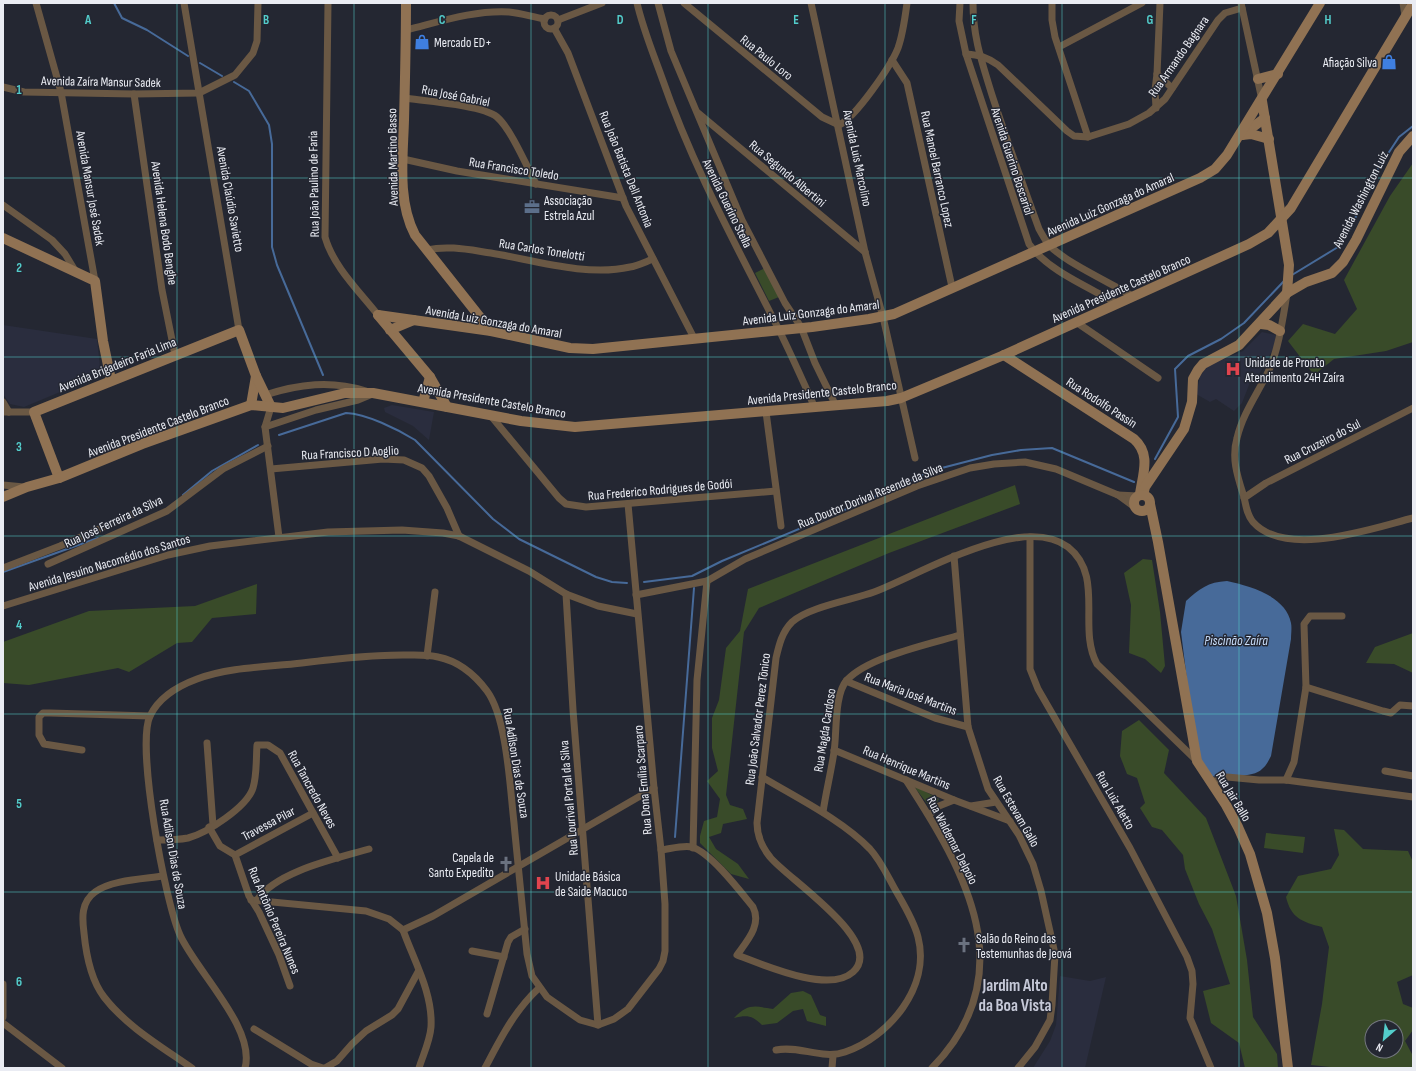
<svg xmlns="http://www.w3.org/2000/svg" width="1416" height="1071" viewBox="0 0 1416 1071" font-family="'Sofia Sans Condensed',sans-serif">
<rect width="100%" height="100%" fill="#242732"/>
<g fill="#2a2d3e">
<path d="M3,325l94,14 4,36 -77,32 -14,-3 -7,-10z"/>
<path d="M1262,332l14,3 -2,12 -14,26 -9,7 -9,23 -8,8 -18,-12 -6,3 -14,-8 4,-17 7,-11 36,-15z"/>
<path d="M392,405l42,7 -5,28 -16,-14 -28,-14 -1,-4z"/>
<path d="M1060,976l30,5 16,-4 -21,91h-52l17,-27 6,-16z"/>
</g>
<g fill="#394b29" fill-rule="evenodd">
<path d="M1413,163v179l-27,9 -52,8 -20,16 -26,-34 15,-17 32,10 22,-25 -13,-29 46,-84z"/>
<path d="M765,268l14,29 -10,4 -14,-28z"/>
<path d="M1015,485l5,19 -131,49 -130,55 -15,24 -18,163 4,10 13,4 4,10 -24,5 -2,9 -12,4 7,12 22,15 11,15 -18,-5 -31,-31v-7l4,-15 13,-4 3,-18 -13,-18 11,-10 -6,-23v-30l7,-18 7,-52 14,-17 8,-42z"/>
<path d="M1143,559l9,1 8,52 5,54 -4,7 -16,-14 -16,-6 2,-48 -7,-32z"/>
<path d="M257,584l-1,30 -44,4 -20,24 -15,1 -48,29 -11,-4 -89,17 -26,-2v-41l86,-31 106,-5z"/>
<path d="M1413,633v40l-19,-9 -28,-1 9,-16z"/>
<path d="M1139,720l30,30 -5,23 42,45 30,78 11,64 6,57 24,37 1,14h-33l-6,-25 -28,-20 -8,-32 27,-7 -18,-55 -13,-25 -14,-35 -2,-14 -21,-25 -10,-3 -12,-19 5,-5 -8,-25 -10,-4 -7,-18 2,-25z"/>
<path d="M913,785l26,14 -7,11z"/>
<path d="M1334,829l10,1 19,19 45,2 5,11v113l-16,7 6,22 10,4v22l-8,11 8,15v12h-73l-29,-3 11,-61 7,-57 -7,-20c-20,-5 -31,-9 -36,-30l12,-21 33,-7 8,-14zM1372,1027h24v24h-24z"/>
<path d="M1266,833l39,4 -2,16 -39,-5z"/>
<path d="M803,991l8,4 9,20 6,2v9l-19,-5 -4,-12 -10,2 -16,12 -15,2c-10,-10 -15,-10 -28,-7 14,-15 21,-12 39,-9l18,-16z"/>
</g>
<path fill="#476a99" d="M1227,581c23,5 59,15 64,42 1,5 0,11 0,16l-20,117c-2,4 -5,10 -9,13 -9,10 -38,5 -51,8l-10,-16 -13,-73 -7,-56 5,-31c13,-12 22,-19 41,-20z"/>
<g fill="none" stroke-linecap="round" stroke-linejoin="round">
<g stroke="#476a99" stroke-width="2">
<path d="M114,3l8,15 25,12 41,26"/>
<path d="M200,63l22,13"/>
<path d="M234,82l15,9 20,34 3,19v103l5,18 46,110"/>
<path d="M1292,275l46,-28 12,-17 24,-55 25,-38 14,-11"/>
<path d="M279,435l67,-22c21,1 51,16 69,27l78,79 26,20 77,38 16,5 15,1"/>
<path d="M1155,459l23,-42 -3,-48 13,-13 33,-17 23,-16 41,-43"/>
<path d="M183,495l29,-24 46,-26"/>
<path d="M3,572l95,-34"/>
<path d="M644,582l48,-6 30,-15 132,-55 80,-36 58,-15 29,-5 31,-2 82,34"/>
<path d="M675,837l19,-249"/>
</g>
<g stroke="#6a5844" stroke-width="7">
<path d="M36,3l25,89 34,189"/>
<path d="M184,3l55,327"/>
<path d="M328,3l-3,234c8,29 34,54 53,78"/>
<path d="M637,3c6,26 16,50 25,75 30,87 74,167 116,250 13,26 25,53 37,80"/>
<path d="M658,3l13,48 71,169 43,83 16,24 14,36 21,43"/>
<path d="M684,3l138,114 17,8c16,-7 52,-59 59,-77 5,-14 7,-30 9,-45"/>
<path d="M811,3l54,249 18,65 32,141"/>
<path d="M960,3l-1,18 7,33 63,190c19,27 60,43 89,60"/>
<path d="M973,3c0,35 9,59 19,92 15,46 31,90 47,134 3,5 6,11 10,16 17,18 62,38 85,52"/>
<path d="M1052,3v17l3,17 33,100"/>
<path d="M1241,3l21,97"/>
<path d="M1403,3l2,13"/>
<circle cx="551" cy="22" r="7"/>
<path d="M558,20l44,-17"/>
<path d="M554,28l14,25 58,153 68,132"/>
<path d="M406,30c33,-8 68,-20 103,-18 11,1 24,5 36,7"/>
<path d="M1059,47l83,-44"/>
<path d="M966,54c13,1 21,3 32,11l69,66 7,5 14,1 41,-13 20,-11 16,-14 53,-79 7,-7 17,-5"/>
<path d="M892,60l15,23 45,204"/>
<path d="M1157,74l15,14"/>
<path d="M3,87l21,5 110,2 65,-1 36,-18 18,-22 4,-12 1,-38"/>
<path d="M134,94l28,196 13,65"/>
<path d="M404,98c21,3 79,7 93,19 14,12 30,50 39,67"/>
<path d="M1156,108l-1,-18 2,-16 3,-71"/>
<path d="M698,113l167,139"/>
<path d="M403,159l54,12 166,27"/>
<path d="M3,205l49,35 13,14 11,18"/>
<path d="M427,250c21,-5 43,0 64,3 42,7 96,24 139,14 7,-1 15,-5 23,-8"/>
<path d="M1287,294c-4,23 -8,54 -18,76 -11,23 -26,43 -32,68 -6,21 1,40 7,59 2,9 3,18 9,25 33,37 120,6 160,-4"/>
<path d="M1076,322l82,56"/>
<path d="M265,395c34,-11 66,-15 101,-4"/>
<path d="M3,402l6,10"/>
<path d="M271,407l-6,20 14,110"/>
<path d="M3,412h31"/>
<path d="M766,412l15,114"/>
<path d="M491,416l68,82 7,6 20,3 190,-16"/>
<path d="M265,427l51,-17 42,-10 12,-5"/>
<path d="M271,469l112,-10 21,1 18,8 7,8 18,32 12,28"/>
<path d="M3,485l21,2"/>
<path d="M1118,495l20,1"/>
<path d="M1244,498l22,-15 147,-75"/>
<path d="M1030,537v132l8,20 92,159 57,109 5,14 1,13 -3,34 21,50"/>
<path d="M954,556l14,171 20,62 31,46 14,29 8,27 14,63 -3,51 -2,15 -15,27 -17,21"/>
<path d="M48,564l119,-53 56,-42 45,-23"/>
<path d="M3,568l57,-22 78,-34"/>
<path d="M566,594l7,116 25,315"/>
<path d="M636,595l71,-14 38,-22 172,-73 53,-18 24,-4 31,-2 31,7 62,26 18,13"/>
<path d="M3,606l165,-51 42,-9 118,-14 74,-2 41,3 16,3 70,35 37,23 32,12 39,8"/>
<path d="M427,656l8,-64"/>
<path d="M846,681l89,37 33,9"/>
<path d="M1306,687l77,24 8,2 9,-8 13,1"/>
<path d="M207,743l6,82"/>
<path d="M82,750l-38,-6 -5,-9v-18l4,-4h7l100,3"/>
<path d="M834,750l120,50 56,21"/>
<path d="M1385,771l28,5"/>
<path d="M762,777c35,21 80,43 108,72 11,12 18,28 26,42 8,14 18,30 22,46 13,50 -29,100 -73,115 -23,8 -46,-7 -69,-2"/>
<path d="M906,780c60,92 118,194 26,288"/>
<path d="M1286,780l8,-18 12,-75 -2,-63 6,-8h32"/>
<path d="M1211,782l16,-5 32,3h27l127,17"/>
<path d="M971,806l25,-4"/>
<path d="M823,812c3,-20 8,-40 11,-60 3,-19 0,-58 13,-72 21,-23 82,-36 113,-45"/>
<path d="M929,815l10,-9 15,-6"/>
<path d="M209,827l11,19 15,9 14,41 10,16 20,43 11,31"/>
<path d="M157,840c11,0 21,0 31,-2 19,-5 59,-31 65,-50 4,-13 3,-29 4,-43h11l12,8 58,105"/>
<path d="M693,848l4,-168 10,-99"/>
<path d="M661,850c9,-1 22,-5 31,-3 19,6 48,44 61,60 9,18 -6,34 -16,48 27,10 92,39 116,17 34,-30 -68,-95 -83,-115 -8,-10 -13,-21 -13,-34l19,-165c3,-13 6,-26 16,-36 16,-15 60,-22 82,-30 45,-17 148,-80 194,-45 37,29 9,81 29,117l100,97"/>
<path d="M235,855l78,-42"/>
<path d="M163,876c-20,3 -52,4 -68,16 -14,10 -13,26 -11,41 2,21 7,47 20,64 22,29 58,50 88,71"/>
<path d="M251,900l115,11 23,8 14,11"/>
<path d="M257,900c20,-29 78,-41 112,-51"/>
<path d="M403,930l30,-14 221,-128"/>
<path d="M403,930c11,31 30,63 28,97 -1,14 -8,28 -12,41"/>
<path d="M472,951l32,6"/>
<path d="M3,984v33"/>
<path d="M487,1014l21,-72 3,-5 14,-8"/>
<path d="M3,1023l59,45"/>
<path d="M254,1029l57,35 12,4"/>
<path d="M245,1068c11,-40 -49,-97 -65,-133 -15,-33 -44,-189 -30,-219 9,-19 28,-30 47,-37 32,-12 70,-12 105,-16 33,-4 66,-8 101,-8 11,0 24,-1 35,2 20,4 37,18 49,34 20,27 23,97 27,132 4,44 9,88 13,131l5,22 15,21 33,23 18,5 16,-6 14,-10 31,-40 4,-8 2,-10v-47l-4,-54 -7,-62 -26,-284"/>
<path d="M325,1068l12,-7 15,-17 14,-13 26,-16 6,-6 20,-37"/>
<path d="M485,1068c16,-30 29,-57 54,-80"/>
<path d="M832,1068l1,-12"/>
</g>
<g stroke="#907253" stroke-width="10">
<path d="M406,3c0,39 -1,78 -2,117 -1,37 -7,81 11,115l76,96"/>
<path d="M1258,79l20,-5"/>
<path d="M1262,101l27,164 -2,28"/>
<path d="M1242,135l23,-17"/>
<path d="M1242,135l9,-1 18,5"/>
<path d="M3,238l92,43 8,60 8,39"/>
<path d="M378,315l113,16 79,17 23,1 219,-22 57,-8 25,-5 306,-136 15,-9 12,-14 93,-152"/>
<path d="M378,315l52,62 17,30"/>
<path d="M1261,324l8,1 11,6"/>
<path d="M390,330l24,-10"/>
<path d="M1004,355l130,84c17,15 9,34 6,55"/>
<path d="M423,402l7,-25"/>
<path d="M251,405l5,-29"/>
<path d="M59,478l-25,-66 205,-82 17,46 15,31"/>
<path d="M1143,495l2,-8 39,-58 8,-27 1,-23 5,-9 5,-6 36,-19 48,-52 19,-11 26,-9 11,-11 13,-22 43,-88 14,-16"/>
<circle cx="1142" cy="503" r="8"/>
<path d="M3,497l24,-10 32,-9 83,-34 109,-39 32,3 62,-15h28l148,28 54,6 312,-26 14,-3 103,-43 245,-111 19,-11 23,-25 122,-204"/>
<path d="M1150,504l8,38 39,219 29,44 12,22 12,27 17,59 8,45 13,110"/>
</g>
</g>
<path fill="none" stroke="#53cdcb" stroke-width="1" stroke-opacity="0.55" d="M177,3v1065M354,3v1065M531,3v1065M708,3v1065M885,3v1065M1062,3v1065M1239,3v1065M3,178h1410M3,357h1410M3,536h1410M3,714h1410M3,892h1410"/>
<defs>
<symbol id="shop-bare" viewBox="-9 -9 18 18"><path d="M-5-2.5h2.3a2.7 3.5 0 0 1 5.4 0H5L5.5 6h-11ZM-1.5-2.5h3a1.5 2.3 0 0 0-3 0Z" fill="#3f7fe0" stroke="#242732" stroke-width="2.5" paint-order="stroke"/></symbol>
<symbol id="office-bare" viewBox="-9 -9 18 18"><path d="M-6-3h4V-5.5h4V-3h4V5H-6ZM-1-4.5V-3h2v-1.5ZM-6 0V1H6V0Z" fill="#5c6f8a" stroke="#242732" stroke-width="2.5" paint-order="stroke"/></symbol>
<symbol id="hospital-bare" viewBox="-9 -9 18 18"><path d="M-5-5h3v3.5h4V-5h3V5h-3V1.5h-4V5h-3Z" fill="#e0444e" stroke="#242732" stroke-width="2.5" paint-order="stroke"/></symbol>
<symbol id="church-bare" viewBox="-9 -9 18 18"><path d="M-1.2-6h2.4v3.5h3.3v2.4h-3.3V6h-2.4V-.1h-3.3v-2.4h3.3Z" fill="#6b7280" stroke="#242732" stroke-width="2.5" paint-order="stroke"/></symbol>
</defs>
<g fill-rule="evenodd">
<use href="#shop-bare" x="411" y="31" width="22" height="22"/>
<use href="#shop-bare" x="1378" y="51" width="22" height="22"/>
<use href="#office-bare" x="521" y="196" width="22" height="22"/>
<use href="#hospital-bare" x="1222" y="358" width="22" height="22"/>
<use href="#church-bare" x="495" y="853" width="22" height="22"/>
<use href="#hospital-bare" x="532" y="872" width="22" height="22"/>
<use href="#church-bare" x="953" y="934" width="22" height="22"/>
</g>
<g text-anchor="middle" stroke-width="3" stroke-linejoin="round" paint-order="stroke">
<g font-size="13" fill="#eaecf3" stroke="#242732" text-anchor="start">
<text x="434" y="47">Mercado ED+</text>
<text x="1377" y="67" text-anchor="end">Afiação Silva</text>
<text x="544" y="205">Associação<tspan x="544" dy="15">Estrela Azul</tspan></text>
<text x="1245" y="367">Unidade de Pronto<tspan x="1245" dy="15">Atendimento 24H Zaíra</tspan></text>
<text x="494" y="862" text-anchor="end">Capela de<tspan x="494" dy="15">Santo Expedito</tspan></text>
<text x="555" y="881">Unidade Básica<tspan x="555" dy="15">de Saide Macuco</tspan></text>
<text x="976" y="943">Salão do Reino das<tspan x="976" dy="15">Testemunhas de Jeová</tspan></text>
</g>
<g font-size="13" fill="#eaecf3" stroke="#242732">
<text transform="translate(1178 56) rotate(-55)" y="5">Rua Armando Bagnara</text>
<text transform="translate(767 57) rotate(39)" y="5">Rua Paulo Loro</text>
<text transform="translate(101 81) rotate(1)" y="5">Avenida Zaíra Mansur Sadek</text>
<text transform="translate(456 95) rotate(11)" y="5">Rua José Gabriel</text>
<text transform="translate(392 157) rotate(-91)" y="5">Avenida Martino Basso</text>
<text transform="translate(858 158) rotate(78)" y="5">Avenida Luis Marcolino</text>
<text transform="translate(1013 161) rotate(72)" y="5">Avenida Guerino Boscariol</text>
<text transform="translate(514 168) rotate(9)" y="5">Rua Francisco Toledo</text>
<text transform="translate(627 169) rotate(68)" y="5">Rua João Batista Dell Antonia</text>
<text transform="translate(938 169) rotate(78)" y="5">Rua Manoel Barranco Lopez</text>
<text transform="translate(788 173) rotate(40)" y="5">Rua Segundo Albertini</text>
<text transform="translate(313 184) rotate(-91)" y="5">Rua João Paulino de Faria</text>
<text transform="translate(91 188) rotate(80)" y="5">Avenida Mansur José Sadek</text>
<text transform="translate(231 199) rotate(80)" y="5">Avenida Claúdio Savietto</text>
<text transform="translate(1360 199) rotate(-63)" y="5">Avenida Washington Luiz</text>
<text transform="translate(728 203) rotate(64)" y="5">Avenida Guerino Stella</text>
<text transform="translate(1110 204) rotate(-24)" y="5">Avenida Luiz Gonzaga do Amaral</text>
<text transform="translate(165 223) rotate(82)" y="5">Avenida Helena Bodo Benghe</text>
<text transform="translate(542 249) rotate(9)" y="5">Rua Carlos Tonelotti</text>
<text transform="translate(1121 288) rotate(-24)" y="5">Avenida Presidente Castelo Branco</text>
<text transform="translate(811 312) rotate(-7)" y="5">Avenida Luiz Gonzaga do Amaral</text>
<text transform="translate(494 321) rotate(10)" y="5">Avenida Luiz Gonzaga do Amaral</text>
<text transform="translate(117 364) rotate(-22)" y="5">Avenida Brigadeiro Faria Lima</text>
<text transform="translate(822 392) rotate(-6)" y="5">Avenida Presidente Castelo Branco</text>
<text transform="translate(492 400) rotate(10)" y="5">Avenida Presidente Castelo Branco</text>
<text transform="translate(1102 402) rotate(33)" y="5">Rua Rodolfo Passin</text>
<text transform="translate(158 426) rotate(-21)" y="5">Avenida Presidente Castelo Branco</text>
<text transform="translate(1322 441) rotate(-27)" y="5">Rua Cruzeiro do Sul</text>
<text transform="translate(350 452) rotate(-3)" y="5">Rua Francisco D Aoglio</text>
<text transform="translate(660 489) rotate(-5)" y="5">Rua Frederico Rodrigues de Godói</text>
<text transform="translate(870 495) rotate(-22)" y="5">Rua Doutor Dorival Resende da Silva</text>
<text transform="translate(113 521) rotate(-25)" y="5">Rua José Ferreira da Silva</text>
<text transform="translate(109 562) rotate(-17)" y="5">Avenida Jesuíno Nacomédio dos Santos</text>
<text transform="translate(911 693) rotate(21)" y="5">Rua Maria José Martins</text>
<text transform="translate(757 719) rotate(-83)" y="5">Rua João Salvador Perez Tônico</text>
<text transform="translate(824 730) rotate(-81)" y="5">Rua Magda Cardoso</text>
<text transform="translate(517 763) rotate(81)" y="5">Rua Adílson Dias de Souza</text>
<text transform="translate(907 767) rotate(23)" y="5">Rua Henrique Martins</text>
<text transform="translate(642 780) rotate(-95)" y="5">Rua Dona Emília Scarparo</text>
<text transform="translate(313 789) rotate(61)" y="5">Rua Tancredo Neves</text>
<text transform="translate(1234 796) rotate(59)" y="5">Rua Jair Ballo</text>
<text transform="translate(568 798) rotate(-95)" y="5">Rua Lourival Portal da Silva</text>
<text transform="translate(1116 800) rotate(60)" y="5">Rua Luiz Aletto</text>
<text transform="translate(1017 811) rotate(60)" y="5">Rua Estevam Gallo</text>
<text transform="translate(268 823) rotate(-28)" y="5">Travessa Pilar</text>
<text transform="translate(953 840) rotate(63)" y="5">Rua Waldemar Delpoio</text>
<text transform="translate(174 854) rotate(80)" y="5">Rua Adilson Dias de Souza</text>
<text transform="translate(275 920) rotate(67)" y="5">Rua Antônio Pereira Nunes</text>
</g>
<g font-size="14" font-style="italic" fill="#c8ddfa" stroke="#242732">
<text x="1236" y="645">Piscinão Zaíra</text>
</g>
<g font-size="17" font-weight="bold" fill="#c6c9d8" stroke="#242732">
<text x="1015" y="991">Jardim Alto<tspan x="1015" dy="20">da Boa Vista</tspan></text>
</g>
</g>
<g font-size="13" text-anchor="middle" font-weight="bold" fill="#53cdcb" stroke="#242732" stroke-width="3" stroke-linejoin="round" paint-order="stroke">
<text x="88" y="24">A</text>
<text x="266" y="24">B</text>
<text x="442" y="24">C</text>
<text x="620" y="24">D</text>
<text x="796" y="24">E</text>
<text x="974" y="24">F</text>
<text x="1150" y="24">G</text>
<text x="1328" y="24">H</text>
<text x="19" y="94">1</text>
<text x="19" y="272">2</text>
<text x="19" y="451">3</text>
<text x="19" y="629">4</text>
<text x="19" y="808">5</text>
<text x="19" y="986">6</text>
</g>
<rect width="1416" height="1071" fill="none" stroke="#eaecf3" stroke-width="8"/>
<g transform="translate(1384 1039) rotate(208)"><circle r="19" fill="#242732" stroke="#73767f"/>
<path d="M0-3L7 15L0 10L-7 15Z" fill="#53cdcb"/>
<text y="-6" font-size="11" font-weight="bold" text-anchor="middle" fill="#eaecf3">N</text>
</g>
</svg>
